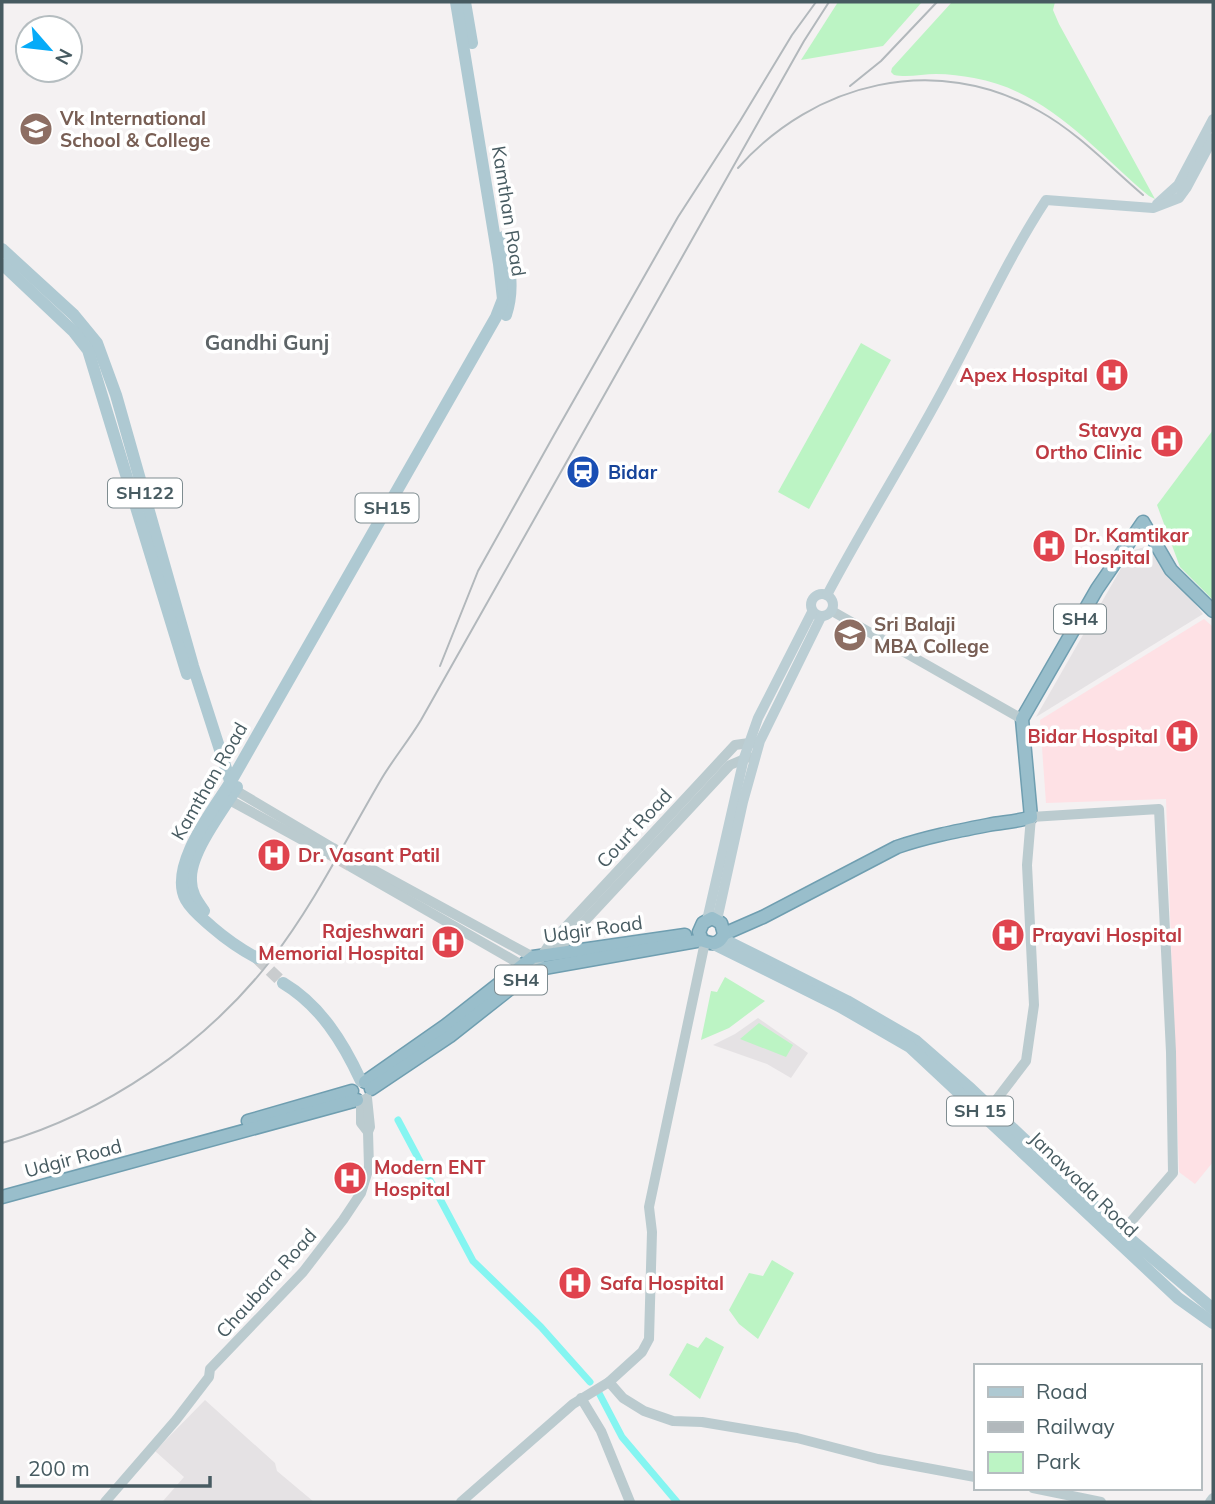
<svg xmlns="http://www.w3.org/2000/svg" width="1215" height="1504" viewBox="0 0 1215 1504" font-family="Mulish,sans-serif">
<rect width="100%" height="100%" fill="#f4f1f2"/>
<g fill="#e5e2e4">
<path d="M1148,546l55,68 -167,103 95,-166z"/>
<path d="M758,1018l50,35 -17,25 -24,-14 -54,-19 22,-11z"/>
<path d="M205,1400l70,63 2,8 37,31 -151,-1 21,-24 -29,-26z"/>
</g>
<path fill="#fee1e5" d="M1204,619l9,8v535l-18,22 -16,-12 -13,-373 -120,4 -6,-83z"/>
<g fill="#bcf4c4">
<path d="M838,2h84l-39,44 -82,14z"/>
<path d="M952,2h103l-2,8 6,14 96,175 -6,-3c-54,-45 -101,-105 -175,-118 -12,-2 -25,-4 -38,-4 -13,0 -29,4 -42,1l-3,-3 1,-4z"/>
<path d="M861,343l30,17 -82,149 -31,-17z"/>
<path d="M1213,430v170l-33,-33 -23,-62z"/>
<path d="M725,977l40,24 -36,27 -28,12 10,-49 6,1z"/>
<path d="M759,1023l34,22 -7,12 -46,-18z"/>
<path d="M772,1260l22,13 -36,66 -19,-15 -10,-14 20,-37 14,3z"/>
<path d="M706,1337l18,10 -24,52 -31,-24 18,-32 11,5z"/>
</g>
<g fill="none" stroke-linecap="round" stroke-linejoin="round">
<g stroke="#85f5f1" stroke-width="7">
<path d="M398,1120l75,141 68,66 49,55"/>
<path d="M599,1393l23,44 55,65"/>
</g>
<g stroke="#c9ccce" stroke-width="10" stroke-dasharray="10 5" stroke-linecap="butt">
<path d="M333,848l22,12"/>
<path d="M328,854l23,13"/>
</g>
<path stroke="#c9ccce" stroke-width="12" stroke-dasharray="12 6" stroke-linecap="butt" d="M257,958l26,25"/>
<defs>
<g id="trunk">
<path d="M1031,817l-9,-98 75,-130 46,-67 28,48 42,41"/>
<path d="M724,934l39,-17 134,-70c29,-10 60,-16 91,-22 15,-3 29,-3 43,-8"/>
<path d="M365,1082l80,-56 88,-69 152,-22"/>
<path d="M371,1089l79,-53 80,-63 14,-5 158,-28c10,5 17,5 22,-6l-3,-11 -9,-5 -9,5 -4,9 3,8"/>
<path d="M248,1121l104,-30"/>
<path d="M2,1197l355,-97"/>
</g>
</defs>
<use href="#trunk" stroke="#6f9eb0" stroke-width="15"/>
<g stroke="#bbcbcf" stroke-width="10">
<path d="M832,611l190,108"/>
<path d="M235,790l98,58"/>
<path d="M224,797l104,57"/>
<path d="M355,860l178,97"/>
<path d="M351,867l169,97"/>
<path d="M554,954l176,-189 19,-8"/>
<path d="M530,973l19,-28 186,-200 21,-3"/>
<path d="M361,1100v23l7,9"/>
<path d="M990,1108l36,-47 8,-56 -7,-140 4,-48 128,-8 12,243 2,121 -51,59"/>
<path d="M609,1382l14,16 21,13 29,10 29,1 95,16 81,21 97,18"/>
<path d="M581,1398l20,33 29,71"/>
<path d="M1033,1488l68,14"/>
<path d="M105,1502l71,-82 33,-43 1,-8 93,-97 40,-52 18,-27 8,-26 -1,-35 2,-5 -3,-29"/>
<path d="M461,1502l112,-98 36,-22 33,-30 7,-13 3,-107 -3,-25 56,-265"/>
<path d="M1210,1502l3,-4"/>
</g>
<g stroke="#bbced4" stroke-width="10">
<path d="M1157,204l21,-19 35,-66"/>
<circle cx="822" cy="605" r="11"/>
<path d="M827,595c38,-72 82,-141 120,-213 33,-61 61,-124 99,-182l107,8 26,-10 8,-11 26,-49"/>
<path d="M707,920l37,-162 14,-40 54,-106"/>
<path d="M717,920l26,-118 17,-61 61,-124"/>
</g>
<g stroke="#aec9d2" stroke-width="12">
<path d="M465,2l7,41"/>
<path d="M503,237c6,28 12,50 3,78"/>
<path d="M2,249l72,66 23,28 19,52 77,271 38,118"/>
<path d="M2,264l72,68 14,18 99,324"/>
<path d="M204,911c-7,-10 -13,-18 -13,-30 -2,-28 32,-70 46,-94"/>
<path d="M729,942l118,59 69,40 55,48 151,143 91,77"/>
<path d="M714,944l125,62 71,41 268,251 35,25"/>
<path d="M257,958c-17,-9 -30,-18 -45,-31 -9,-8 -20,-16 -26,-27 -18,-33 27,-90 44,-117l266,-466 7,-18 -4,-35 -43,-262"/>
<path d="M283,983c37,22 60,59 78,98"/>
</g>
<use href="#trunk" stroke="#99becb" stroke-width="12"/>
<g stroke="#b2b8bc" stroke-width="2">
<path d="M850,86l31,-25 56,-59"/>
<path d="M738,168c76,-86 198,-116 301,-57 38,21 70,55 104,84"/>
<path d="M440,666l38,-95 76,-136 124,-218 62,-96 52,-86 24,-33"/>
<path d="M2,1143c103,-30 203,-98 269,-183 44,-57 75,-121 111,-182 12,-20 27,-38 39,-58l383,-679 25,-39"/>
</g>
</g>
<defs>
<symbol id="university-disc" viewBox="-11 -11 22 22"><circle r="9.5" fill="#8d6e63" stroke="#fff"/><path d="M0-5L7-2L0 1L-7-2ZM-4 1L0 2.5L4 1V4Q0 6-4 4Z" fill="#fff"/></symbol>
<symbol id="hospital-disc" viewBox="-11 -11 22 22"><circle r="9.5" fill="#e0444e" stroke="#fff"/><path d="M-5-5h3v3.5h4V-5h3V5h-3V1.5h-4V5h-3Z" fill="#fff"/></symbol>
<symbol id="station-disc" viewBox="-11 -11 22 22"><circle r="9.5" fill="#1a4fb4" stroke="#fff"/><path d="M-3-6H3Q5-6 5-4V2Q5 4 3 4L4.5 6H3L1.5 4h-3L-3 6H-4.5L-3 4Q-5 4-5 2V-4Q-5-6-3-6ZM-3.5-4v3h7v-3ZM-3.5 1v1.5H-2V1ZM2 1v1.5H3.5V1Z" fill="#fff"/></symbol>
</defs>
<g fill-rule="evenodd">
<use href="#university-disc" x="17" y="110" width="38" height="38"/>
<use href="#hospital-disc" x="1093" y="356" width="38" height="38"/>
<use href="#hospital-disc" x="1148" y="422" width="38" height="38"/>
<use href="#station-disc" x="564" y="453" width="38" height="38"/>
<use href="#hospital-disc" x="1030" y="527" width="38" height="38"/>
<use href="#university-disc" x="831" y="616" width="38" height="38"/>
<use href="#hospital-disc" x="1163" y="717" width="38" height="38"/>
<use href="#hospital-disc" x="255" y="836" width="38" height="38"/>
<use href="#hospital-disc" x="989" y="916" width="38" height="38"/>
<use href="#hospital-disc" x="429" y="923" width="38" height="38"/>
<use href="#hospital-disc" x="331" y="1159" width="38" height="38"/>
<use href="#hospital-disc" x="556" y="1264" width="38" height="38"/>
</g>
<g text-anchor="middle" stroke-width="7" stroke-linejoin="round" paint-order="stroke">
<g fill="#fff" stroke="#7e8c90" stroke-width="2">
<rect x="108" y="478.5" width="74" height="29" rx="5"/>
<rect x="355.5" y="493.5" width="63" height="29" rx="5"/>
<rect x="1054" y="604.5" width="52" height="29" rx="5"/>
<rect x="495" y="965.5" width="52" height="29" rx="5"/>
<rect x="947" y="1096.5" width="66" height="29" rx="5"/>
</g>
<g font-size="18" font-weight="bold" fill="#475b61">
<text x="145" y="499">SH122</text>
<text x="387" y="514">SH15</text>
<text x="1080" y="625">SH4</text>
<text x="521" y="986">SH4</text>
<text x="980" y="1117">SH 15</text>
</g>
<g font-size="19" font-weight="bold" fill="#785e54" stroke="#fff" text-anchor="start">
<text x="60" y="125">Vk International<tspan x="60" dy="22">School &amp; College</tspan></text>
<text x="874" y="631">Sri Balaji<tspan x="874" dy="22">MBA College</tspan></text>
</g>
<g font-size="19" fill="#475b61" stroke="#fff">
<text transform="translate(509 211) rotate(81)" y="7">Kamthan Road</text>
<text transform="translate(209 781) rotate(-60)" y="7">Kamthan Road</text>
<text transform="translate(634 828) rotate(-47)" y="7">Court Road</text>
<text transform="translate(593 929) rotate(-8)" y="7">Udgir Road</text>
<text transform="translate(73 1158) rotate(-15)" y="7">Udgir Road</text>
<text transform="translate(1084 1184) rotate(44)" y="7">Janawada Road</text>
<text transform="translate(266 1283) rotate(-48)" y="7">Chaubara Road</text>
</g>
<g font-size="19" font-weight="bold" fill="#be3a42" stroke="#fff" text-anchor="start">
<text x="1088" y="382" text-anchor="end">Apex Hospital</text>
<text x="1142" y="437" text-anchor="end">Stavya<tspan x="1142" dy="22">Ortho Clinic</tspan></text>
<text x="1074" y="542">Dr. Kamtikar<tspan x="1074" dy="22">Hospital</tspan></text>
<text x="1158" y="743" text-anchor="end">Bidar Hospital</text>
<text x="298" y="862">Dr. Vasant Patil</text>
<text x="424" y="938" text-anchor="end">Rajeshwari<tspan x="424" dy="22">Memorial Hospital</tspan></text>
<text x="1032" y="942">Prayavi Hospital</text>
<text x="374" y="1174">Modern ENT<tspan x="374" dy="22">Hospital</tspan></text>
<text x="600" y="1290">Safa Hospital</text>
</g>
<g font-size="19" font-weight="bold" fill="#164399" stroke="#fff" text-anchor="start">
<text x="608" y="479">Bidar</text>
</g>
<g font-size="21" font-weight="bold" fill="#5d6467" stroke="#fff">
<text x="267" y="350">Gandhi Gunj</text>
</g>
</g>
<rect width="1215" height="1504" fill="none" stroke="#475b61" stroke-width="7"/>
<rect x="974" y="1364" width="228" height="126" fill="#ffffff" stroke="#b5bdc0" stroke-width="2"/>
<rect x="988" y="1387" width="35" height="10" fill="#aec9d2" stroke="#b5bdc0" stroke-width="2"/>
<text x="1036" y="1399" font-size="21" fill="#475b61">Road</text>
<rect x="988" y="1422" width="35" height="10" fill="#b2b8bc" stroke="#b5bdc0" stroke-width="2"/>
<text x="1036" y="1434" font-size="21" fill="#475b61">Railway</text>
<rect x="988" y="1452" width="35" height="21" fill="#bcf4c4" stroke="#b5bdc0" stroke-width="2"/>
<text x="1036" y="1469" font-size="21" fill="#475b61">Park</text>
<g transform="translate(49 49) rotate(118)"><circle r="33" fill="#ffffff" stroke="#b5bdc0" stroke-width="2"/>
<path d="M0-5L12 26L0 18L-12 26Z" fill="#06abf8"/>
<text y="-10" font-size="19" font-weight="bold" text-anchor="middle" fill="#475b61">N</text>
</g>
<path d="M18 1476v10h192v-10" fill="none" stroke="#475b61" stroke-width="3.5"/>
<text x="28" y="1476" font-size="21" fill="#475b61" stroke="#ffffff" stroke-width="5" paint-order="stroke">200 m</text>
</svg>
